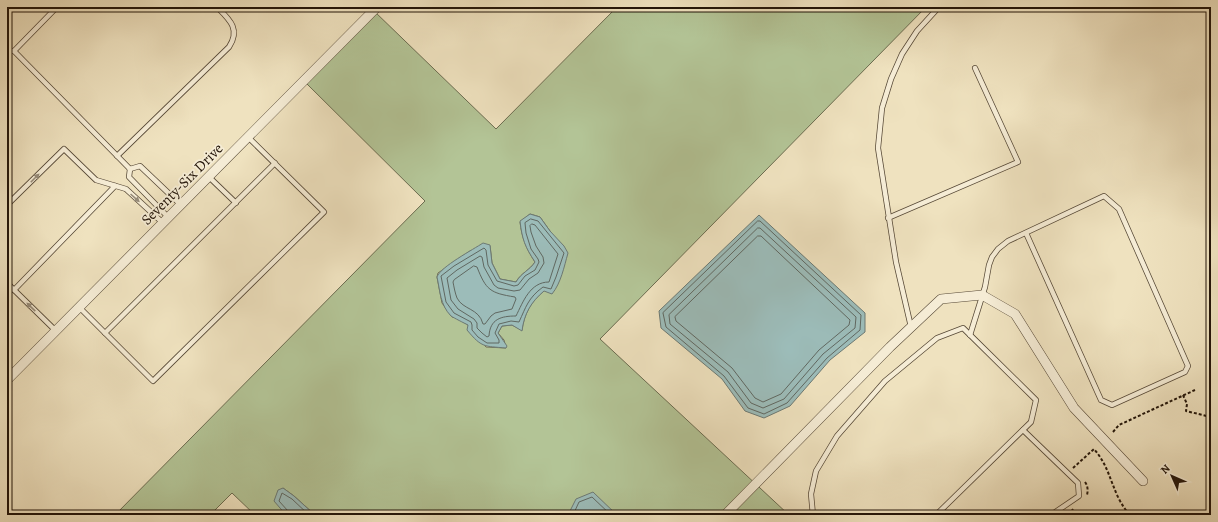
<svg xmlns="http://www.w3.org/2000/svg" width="1218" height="522" viewBox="0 0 1218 522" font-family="Alegreya,serif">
<rect width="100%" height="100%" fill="#efe2bf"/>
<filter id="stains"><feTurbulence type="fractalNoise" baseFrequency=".005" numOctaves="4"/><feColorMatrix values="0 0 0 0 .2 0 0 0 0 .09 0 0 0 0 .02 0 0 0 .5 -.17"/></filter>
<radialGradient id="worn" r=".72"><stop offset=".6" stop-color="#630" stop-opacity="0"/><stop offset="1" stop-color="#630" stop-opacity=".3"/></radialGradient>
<path fill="#b3c496" stroke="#6b6c50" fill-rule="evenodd" d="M617,7h309l-326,332 189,176h-474l-21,-19 -11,-8 -1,23 4,4h-31l-23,-22 -22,22h-95l310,-314 -121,-120 69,-71 123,119zM530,214l10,3 10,14 -6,60c-13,10 -20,23 -22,39l-10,-5 -10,1 -4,7 6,7 2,8 -20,-1 -18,-22 -11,-7 -5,-1 -10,-14 -5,-26 1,-4 32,-22 20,-5 2,17 8,16 16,3c5,-9 14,-12 19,-20 -9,-14 -13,-24 -15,-40z"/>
<g fill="#9cbcb9" stroke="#6c7973">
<path d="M530,214l10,3 10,14 14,15 4,7c-4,14 -7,30 -16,41l-8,-3c-13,11 -20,23 -22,40l-10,-6 -10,1 -4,7 9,13 -1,2c-22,-2 -24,0 -39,-18l1,-5c-4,-2 -14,-7 -17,-9 -11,-11 -11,-26 -14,-39 3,-10 37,-28 46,-34l7,2 2,18 8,16 16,3c5,-9 14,-12 19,-20 -10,-15 -13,-23 -15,-41z"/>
<path d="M759,215l106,98v19l-35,28 -40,46 -26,12 -19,-7 -23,-32 -61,-51 -2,-17z"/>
<path d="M283,488l11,8 21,19h-29l-12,-14 4,-11z"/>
<path d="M593,492l24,23h-49l8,-16z"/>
</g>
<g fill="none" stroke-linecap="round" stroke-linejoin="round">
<g stroke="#606861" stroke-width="1">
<path d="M531,219l7,2 26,32 -8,24 -5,12 -8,-2c-15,11 -17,20 -24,35l-8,-1 -12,3 -4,9 4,7v3h-12l-9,-6 -6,-7v-5l-1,-3 -17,-9 -8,-11 -5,-26 13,-10 30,-18 2,2 2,15 9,16 17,5 4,-1 7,-9 10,-6 4,-8 -1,-3 -7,-10 -5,-16 -1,-10z"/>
<path d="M758,221h2l101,94 -1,15 -33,28 -40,45 -23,11 -16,-6 -24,-32 -58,-49 -3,-14z"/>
<path d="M532,224l3,1 23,29 -9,28c-19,0 -26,20 -33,34 -15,0 -26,3 -27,20l-2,1 -5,-4 -5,-5v-5l-3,-4 -16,-10 -7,-9 -4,-22 10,-8 23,-14 2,1 2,10 10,18 4,3 16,3 6,-1 9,-11 9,-6 6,-10 -1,-6 -7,-11 -5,-14 -1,-6z"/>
<path d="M758,228h2l96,89 -1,11 -32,26 -39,45 -21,9 -12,-5 -23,-31 -58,-48 -1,-9z"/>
<path d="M758,236h3l89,84 -1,5 -30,25 -38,44 -18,8 -8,-4 -23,-30 -56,-47 -1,-4z"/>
<path d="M474,266l3,1c9,23 13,26 38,30l1,2 -4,10 -17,4 -4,3 -6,8h-2c-4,-16 -20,-14 -26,-26 -2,-5 -3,-11 -4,-16l1,-2z"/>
<path d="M289,515l-1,-4 -9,-10 3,-8 10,6 17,16"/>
<path d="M573,515l6,-13 13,-5 19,18"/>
</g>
<defs>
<g id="lane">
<path d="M57,7l-43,44 116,118"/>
<path d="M7,51h7"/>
<path d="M117,156l112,-109c12,-18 0,-28 -12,-40"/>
<path d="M130,169l10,-3 41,39"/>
<path d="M130,169l-1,8 39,40"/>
<path d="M209,177l27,26"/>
<path d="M7,205l57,-56 32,31 30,9 37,34"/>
<path d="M888,218l130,-56 -43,-94"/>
<path d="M7,283l49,48"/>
<path d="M14,290l101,-104"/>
<path d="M79,307l74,74 171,-169 -76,-75"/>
<path d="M911,327l-15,-65 -18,-114 4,-40 9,-29 11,-25 15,-23 22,-24"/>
<path d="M105,333l170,-170"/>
<path d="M970,335l15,-48 4,-22 3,-8 6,-8 10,-8 96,-45 15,13 69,157 -3,6 -73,33 -11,-5 -75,-167"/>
<path d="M1023,430l55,53 1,13 -28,19"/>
<path d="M813,515l-2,-21 5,-23 21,-35 48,-55 52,-43 26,-10 73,72 -5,22 -95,93"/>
</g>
<g id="street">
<path d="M7,380l370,-373"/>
<path d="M725,515l165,-168 51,-48 41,-4 33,19 59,94 69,73"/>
</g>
</defs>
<use href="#lane" stroke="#564836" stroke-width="6"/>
<use href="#street" stroke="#564836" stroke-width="10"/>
<g stroke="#231509" stroke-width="2" stroke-dasharray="3 2" stroke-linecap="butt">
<path d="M1183,395l4,9 -1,7 25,6"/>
<path d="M1113,432l6,-7 76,-35"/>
<path d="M1073,468l21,-19c14,16 16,32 25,50 3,6 7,11 10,16"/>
<path d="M1085,482c3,4 3,9 2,13"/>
<path d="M1072,509l4,6"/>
</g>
<use href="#lane" stroke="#f5ecd5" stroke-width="4.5"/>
<use href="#street" stroke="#f5ecd5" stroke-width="9"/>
</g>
<defs><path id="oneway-solid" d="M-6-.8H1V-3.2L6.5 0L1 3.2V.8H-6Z"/></defs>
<g fill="#968b79">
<use href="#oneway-solid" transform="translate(35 178) rotate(-45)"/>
<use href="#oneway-solid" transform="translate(135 198) rotate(42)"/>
<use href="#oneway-solid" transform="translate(31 307) rotate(-136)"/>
</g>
<g text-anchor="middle" stroke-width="3.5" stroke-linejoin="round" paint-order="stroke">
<g font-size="15" fill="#231509" stroke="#f5ecd5">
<text transform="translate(182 184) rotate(-45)" y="5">Seventy-Six Drive</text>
</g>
</g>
<rect width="1218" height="522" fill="none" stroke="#efe2bf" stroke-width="24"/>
<rect x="8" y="8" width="1202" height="506" fill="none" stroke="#231509" stroke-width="2"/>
<rect x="12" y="12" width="1194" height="498" fill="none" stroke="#231509"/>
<g transform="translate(1172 476) rotate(315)" stroke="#f5ecd5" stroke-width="3" paint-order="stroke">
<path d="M0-3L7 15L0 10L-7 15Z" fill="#231509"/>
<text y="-6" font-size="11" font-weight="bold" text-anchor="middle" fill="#231509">N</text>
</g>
<rect width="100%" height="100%" filter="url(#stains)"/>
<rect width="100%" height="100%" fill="url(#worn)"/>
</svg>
